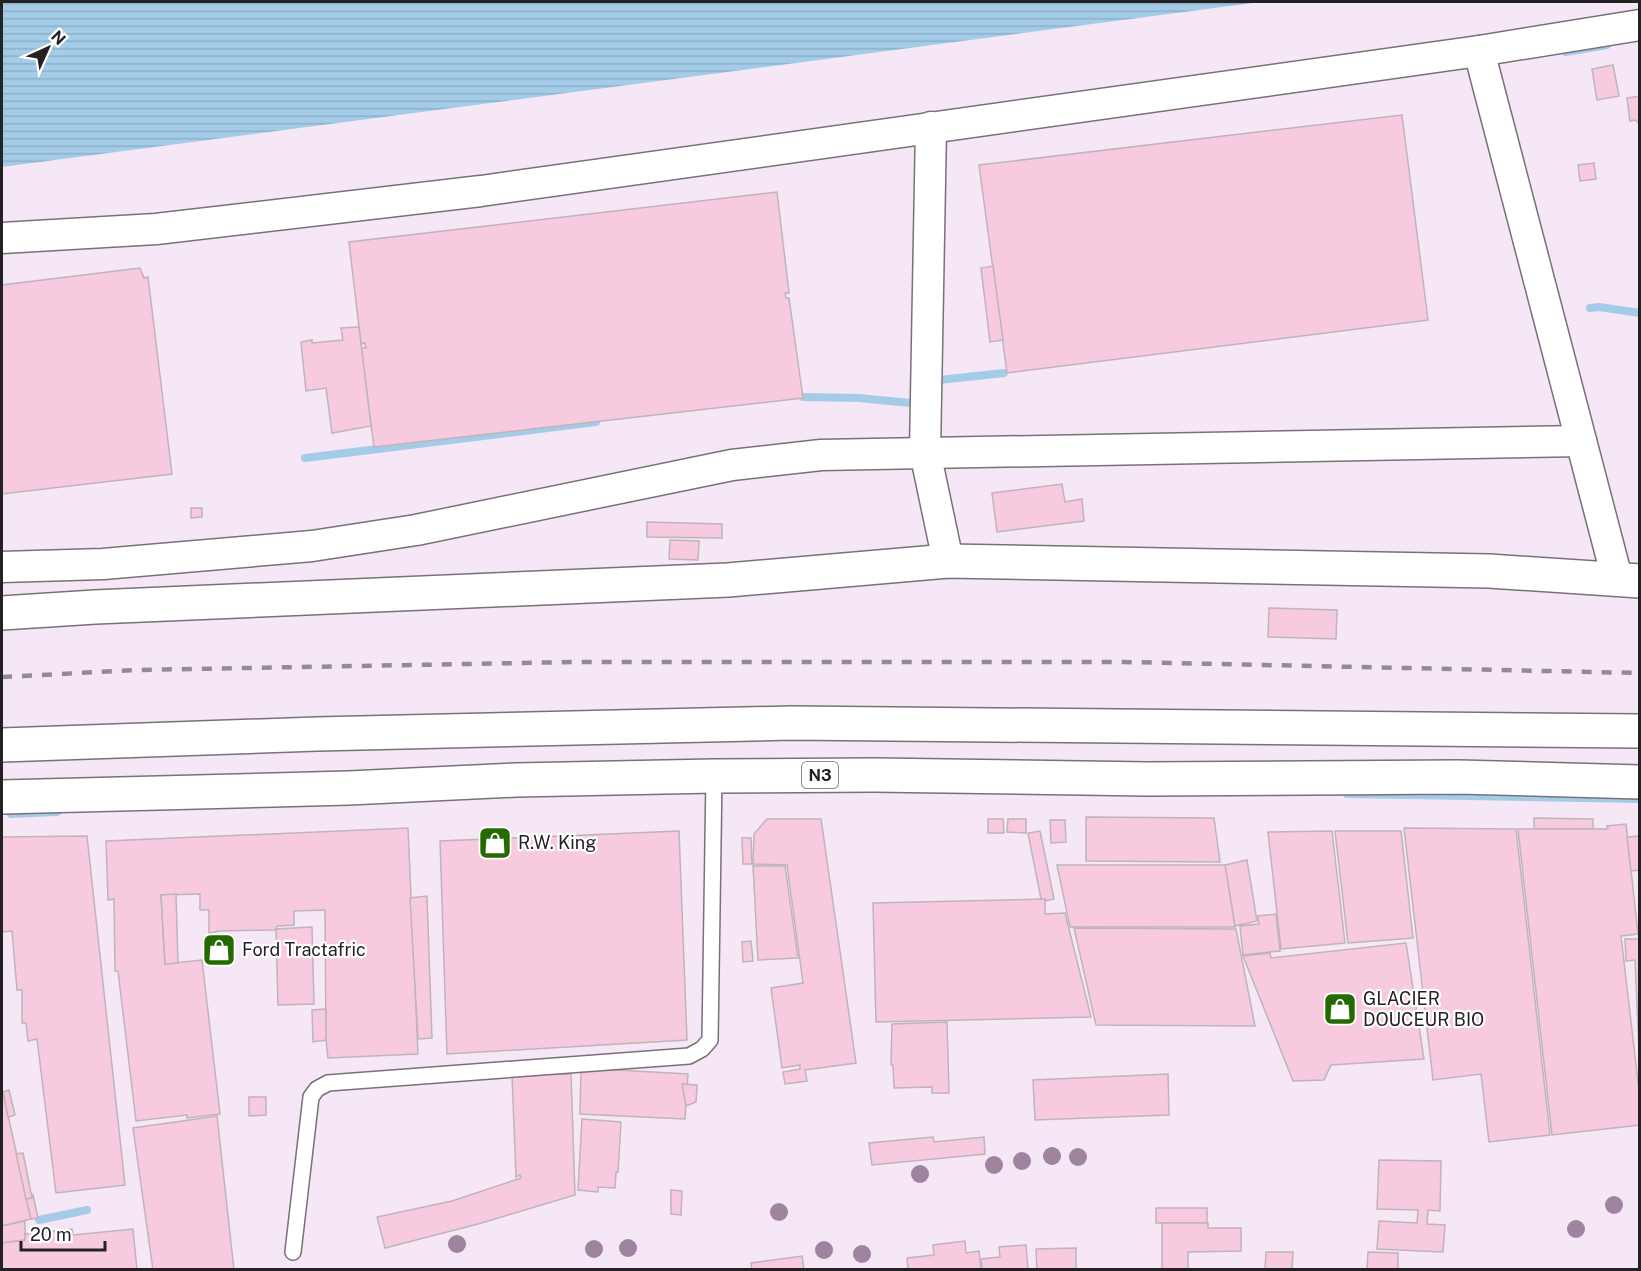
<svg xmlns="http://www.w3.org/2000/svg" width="1641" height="1271" viewBox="0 0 1641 1271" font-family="'Public Sans',sans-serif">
<defs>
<pattern id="water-rules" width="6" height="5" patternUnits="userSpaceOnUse" patternTransform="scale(1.5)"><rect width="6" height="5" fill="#a4cce9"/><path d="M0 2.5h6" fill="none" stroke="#8dafc8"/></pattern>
</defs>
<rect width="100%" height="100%" fill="#fff6ff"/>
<path fill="#f5e7f6" d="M1261,2h378v1267h-1637v-1102z"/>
<path fill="url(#water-rules)" d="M2,2h1259l-1259,165z"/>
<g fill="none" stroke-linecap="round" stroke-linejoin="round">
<g stroke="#a4cce9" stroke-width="8">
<path d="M1566,52l41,-7"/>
<path d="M1590,308l9,-1 41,6"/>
<path d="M939,380l65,-7"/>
<path d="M803,397l56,1 61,6"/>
<path d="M305,458l291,-36"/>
<path d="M1347,794l293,5"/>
<path d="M11,814l46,-2"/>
<path d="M39,1220l48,-10"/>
</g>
</g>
<g fill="#f8cadf" stroke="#bfb4b8" stroke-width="1.5">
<path d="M1613,65l6,31 -22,4 -5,-31z"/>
<path d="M1640,96v28l-5,-4 -5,1 -3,-23z"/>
<path d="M1402,115l26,205 -421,53 -28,-208z"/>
<path d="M1594,163l2,16 -16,2 -2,-16z"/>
<path d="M777,192l12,101h-4l1,5h3l14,100 -429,49 -13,-99h5l-1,-5 -4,1 -12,-102z"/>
<path d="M993,266l10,74 -13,2 -9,-74z"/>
<path d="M140,268l4,10 4,-1 24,197 -170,20v-209z"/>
<path d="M359,327l12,99 -39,7 -6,-45 -20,3 -5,-49 11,-2v3l31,-3 -2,-12z"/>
<path d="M1062,484l3,18 17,-3 2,22 -87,11 -5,-39z"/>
<path d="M191,508h11v9l-11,1z"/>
<path d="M647,522l75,2v14l-75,-1z"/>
<path d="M670,540l29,1 -1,19 -29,-1z"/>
<path d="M1269,608l68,2 -1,29 -68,-2z"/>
<path d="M1086,817l128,1 6,44 -134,-1z"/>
<path d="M1534,818l59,1v10h-59z"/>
<path d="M767,819h54l35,244 -51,7 2,11 -22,3 -2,-12 17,-3v-4l-18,3 -11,-80 32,-5 -16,-118 -34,-1 1,-30z"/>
<path d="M988,819h15l1,14h-16z"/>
<path d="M1008,819h18v14l-19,-1z"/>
<path d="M1050,820h15l1,22 -15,1z"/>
<path d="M1626,824l12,110 -17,2 19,163v26l-88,10 -34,-306h90l-1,-3z"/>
<path d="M408,828l10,226 -90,4 -2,-18 -1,-130 -31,1v14l-17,1 -2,4 -58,1 -1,1 -7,1v-23h-9v-16l-39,1 4,69 37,-4 18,154 -33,4v-3l-51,6 -18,-150h-3l-1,-72 -6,1 -2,-59z"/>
<path d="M1404,828l112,1 34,306 -61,7 -8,-68 -48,6z"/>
<path d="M679,831l8,209 -240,14 -7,-213z"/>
<path d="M1040,831l14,68 -9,2 -4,-2 -13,-66z"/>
<path d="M1332,831l13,112 -64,6 -13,-117z"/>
<path d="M1335,831h66l12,107 -65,5z"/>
<path d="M87,836l38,349 -69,8 -19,-154 -9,2 -2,-18h-4v-33h-5l-5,-59 -10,1v-95z"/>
<path d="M1640,836v34l-9,1 -4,-34z"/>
<path d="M742,838h9l1,26h-9z"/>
<path d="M1247,860l10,61 -22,5 -10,-61z"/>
<path d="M1057,865h168l10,62h-165z"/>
<path d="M753,866h32l13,92 -40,2z"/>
<path d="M176,894l2,69 -13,1 -4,-69z"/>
<path d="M427,896l5,142 -14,1 -8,-141z"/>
<path d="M1045,899v15l20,-1 26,104 -215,5 -3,-119z"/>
<path d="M1276,914l4,37 -37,4 -3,-29 19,-2 -1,-8z"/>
<path d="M312,927l2,77 -36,1 -2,-76z"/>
<path d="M1074,928l162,1 19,97 -159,-1z"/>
<path d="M1625,939h15v135l-5,-114 -9,1z"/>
<path d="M751,941l2,20 -10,1 -1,-20z"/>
<path d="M1406,943l18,116 -93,6 -7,15 -31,1 -50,-125 27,-3 1,5z"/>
<path d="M326,1009v31l-13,2 -1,-32z"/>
<path d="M947,1022l2,71h-17v-6l-38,1 -1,-23h-2l1,-41z"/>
<path d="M581,1068l107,6 -3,45 -105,-5z"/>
<path d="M571,1074l4,121 -97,29 -93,24 -8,-31 75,-16 69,-23 -1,-3 -4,2 -4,-102z"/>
<path d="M1168,1074l1,41 -134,5 -2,-40z"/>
<path d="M682,1084l15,1 -1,17 -10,4z"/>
<path d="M2,1088l29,131 -29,7z"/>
<path d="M9,1090l6,25 -7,2 -5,-25z"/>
<path d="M249,1097h17v18l-17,1z"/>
<path d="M217,1116l17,154h-81l-20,-142z"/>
<path d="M582,1119l39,3 -3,50h-2l-1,16 -17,-1v5l-20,-2z"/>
<path d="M933,1137l1,5 50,-5 1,17 -113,11 -3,-22z"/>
<path d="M23,1153l9,45 -6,1 -10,-45z"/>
<path d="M1379,1160l62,1 -1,50 -12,-1 -1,14 18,1 -2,27 -66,-3 2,-28 38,2 1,-13 -41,-1z"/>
<path d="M671,1190l11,1 -1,24 -10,-1z"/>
<path d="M33,1195l5,23 -7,1 -5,-20 6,-1z"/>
<rect x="1156" y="1208" width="51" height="15"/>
<path d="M25,1221v19l-23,3v-17z"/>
<path d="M1162,1223h46v5h33v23l-53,1v18h-26z"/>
<path d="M72,1229l1,6 60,-6 4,41h-135v-27l23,-3v-6z"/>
<path d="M965,1241l1,12 13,-2 2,19h-73l-1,-12 27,-3 -1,-10z"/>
<path d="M1026,1245l2,25h-46l-1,-11 19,-2 -1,-10z"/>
<path d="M1076,1248v22h-39l-1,-21z"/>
<path d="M1266,1252h27l-1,18h-27z"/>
<path d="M1368,1252l30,1v17h-31z"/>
<path d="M802,1256l2,14h-52l-1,-7z"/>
</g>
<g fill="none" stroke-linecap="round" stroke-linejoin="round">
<defs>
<path id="lane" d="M293,1252l18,-155 6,-8 11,-6 361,-27 13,-7 8,-9 4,-264"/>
<g id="street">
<path d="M1479,51l138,527"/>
<path d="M931,127l-6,325 23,109"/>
<path d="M2,238l154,-9 325,-38 998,-140 161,-26"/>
<path d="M2,567l101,-3 209,-18 104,-16 316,-65 89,-10 760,-14"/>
</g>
<path id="secondary" d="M2,613l93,-6 633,-27 220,-19 541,10 151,10"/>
<g id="highway">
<path d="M2,745l315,-11 474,-11 849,8"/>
<path d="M2,797l347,-9 167,-8 198,-4 160,-1 274,4 310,-2 182,5"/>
</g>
</defs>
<use href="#lane" stroke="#787179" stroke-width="18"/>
<use href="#street" stroke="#787179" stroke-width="33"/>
<use href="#secondary" stroke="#787179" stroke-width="36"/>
<use href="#highway" stroke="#787179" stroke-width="36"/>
<use href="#lane" stroke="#fff" stroke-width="15"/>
<use href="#street" stroke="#fff" stroke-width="30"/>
<use href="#secondary" stroke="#fff" stroke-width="33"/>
<use href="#highway" stroke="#fff" stroke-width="33"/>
<path stroke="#928c92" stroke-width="4.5" stroke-dasharray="10 10" stroke-linecap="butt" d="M2,677l135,-7 439,-8h549l515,11"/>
</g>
<g fill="#9e849f">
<circle cx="1052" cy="1156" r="9"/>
<circle cx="1078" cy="1157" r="9"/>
<circle cx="1022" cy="1161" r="9"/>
<circle cx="994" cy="1165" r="9"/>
<circle cx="920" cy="1174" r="9"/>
<circle cx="1614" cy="1205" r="9"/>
<circle cx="779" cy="1212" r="9"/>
<circle cx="1576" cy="1229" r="9"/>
<circle cx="457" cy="1244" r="9"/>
<circle cx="628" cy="1248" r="9"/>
<circle cx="594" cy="1249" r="9"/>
<circle cx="824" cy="1250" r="9"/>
<circle cx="862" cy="1254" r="9"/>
</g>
<defs>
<symbol id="shop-square" viewBox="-11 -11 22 22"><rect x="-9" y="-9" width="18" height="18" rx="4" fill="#246a01" stroke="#fff"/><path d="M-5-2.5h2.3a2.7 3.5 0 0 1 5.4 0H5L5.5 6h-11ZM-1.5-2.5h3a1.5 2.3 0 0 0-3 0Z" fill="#fff"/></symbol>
</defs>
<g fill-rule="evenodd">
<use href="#shop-square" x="476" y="824" width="38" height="38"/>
<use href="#shop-square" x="200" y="931" width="38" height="38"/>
<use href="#shop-square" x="1321" y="990" width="38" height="38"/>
</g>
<g text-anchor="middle" stroke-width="4.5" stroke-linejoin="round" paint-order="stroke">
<rect fill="#fff" stroke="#666466" stroke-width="1.5" x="802" y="762" width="36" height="26" rx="4.5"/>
<g font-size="16" font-weight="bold" fill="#242124">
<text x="820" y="781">N3</text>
</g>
<g font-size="18" fill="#242124" stroke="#fff" text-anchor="start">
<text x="518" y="849">R.W. King</text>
<text x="242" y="956">Ford Tractafric</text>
<text x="1363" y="1005">GLACIER<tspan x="1363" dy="21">DOUCEUR BIO</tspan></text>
</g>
</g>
<rect width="1641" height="1271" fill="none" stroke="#242124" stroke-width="6"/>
<g transform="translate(48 48) rotate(45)" stroke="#ffffff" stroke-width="4.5" paint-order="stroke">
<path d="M0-4.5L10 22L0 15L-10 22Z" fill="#242124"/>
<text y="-9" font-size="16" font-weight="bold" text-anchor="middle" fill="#242124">N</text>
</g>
<path d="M21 1241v9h84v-9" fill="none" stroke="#242124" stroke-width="3"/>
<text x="30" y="1241" font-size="18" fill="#242124" stroke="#ffffff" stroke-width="4.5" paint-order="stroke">20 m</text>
</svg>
